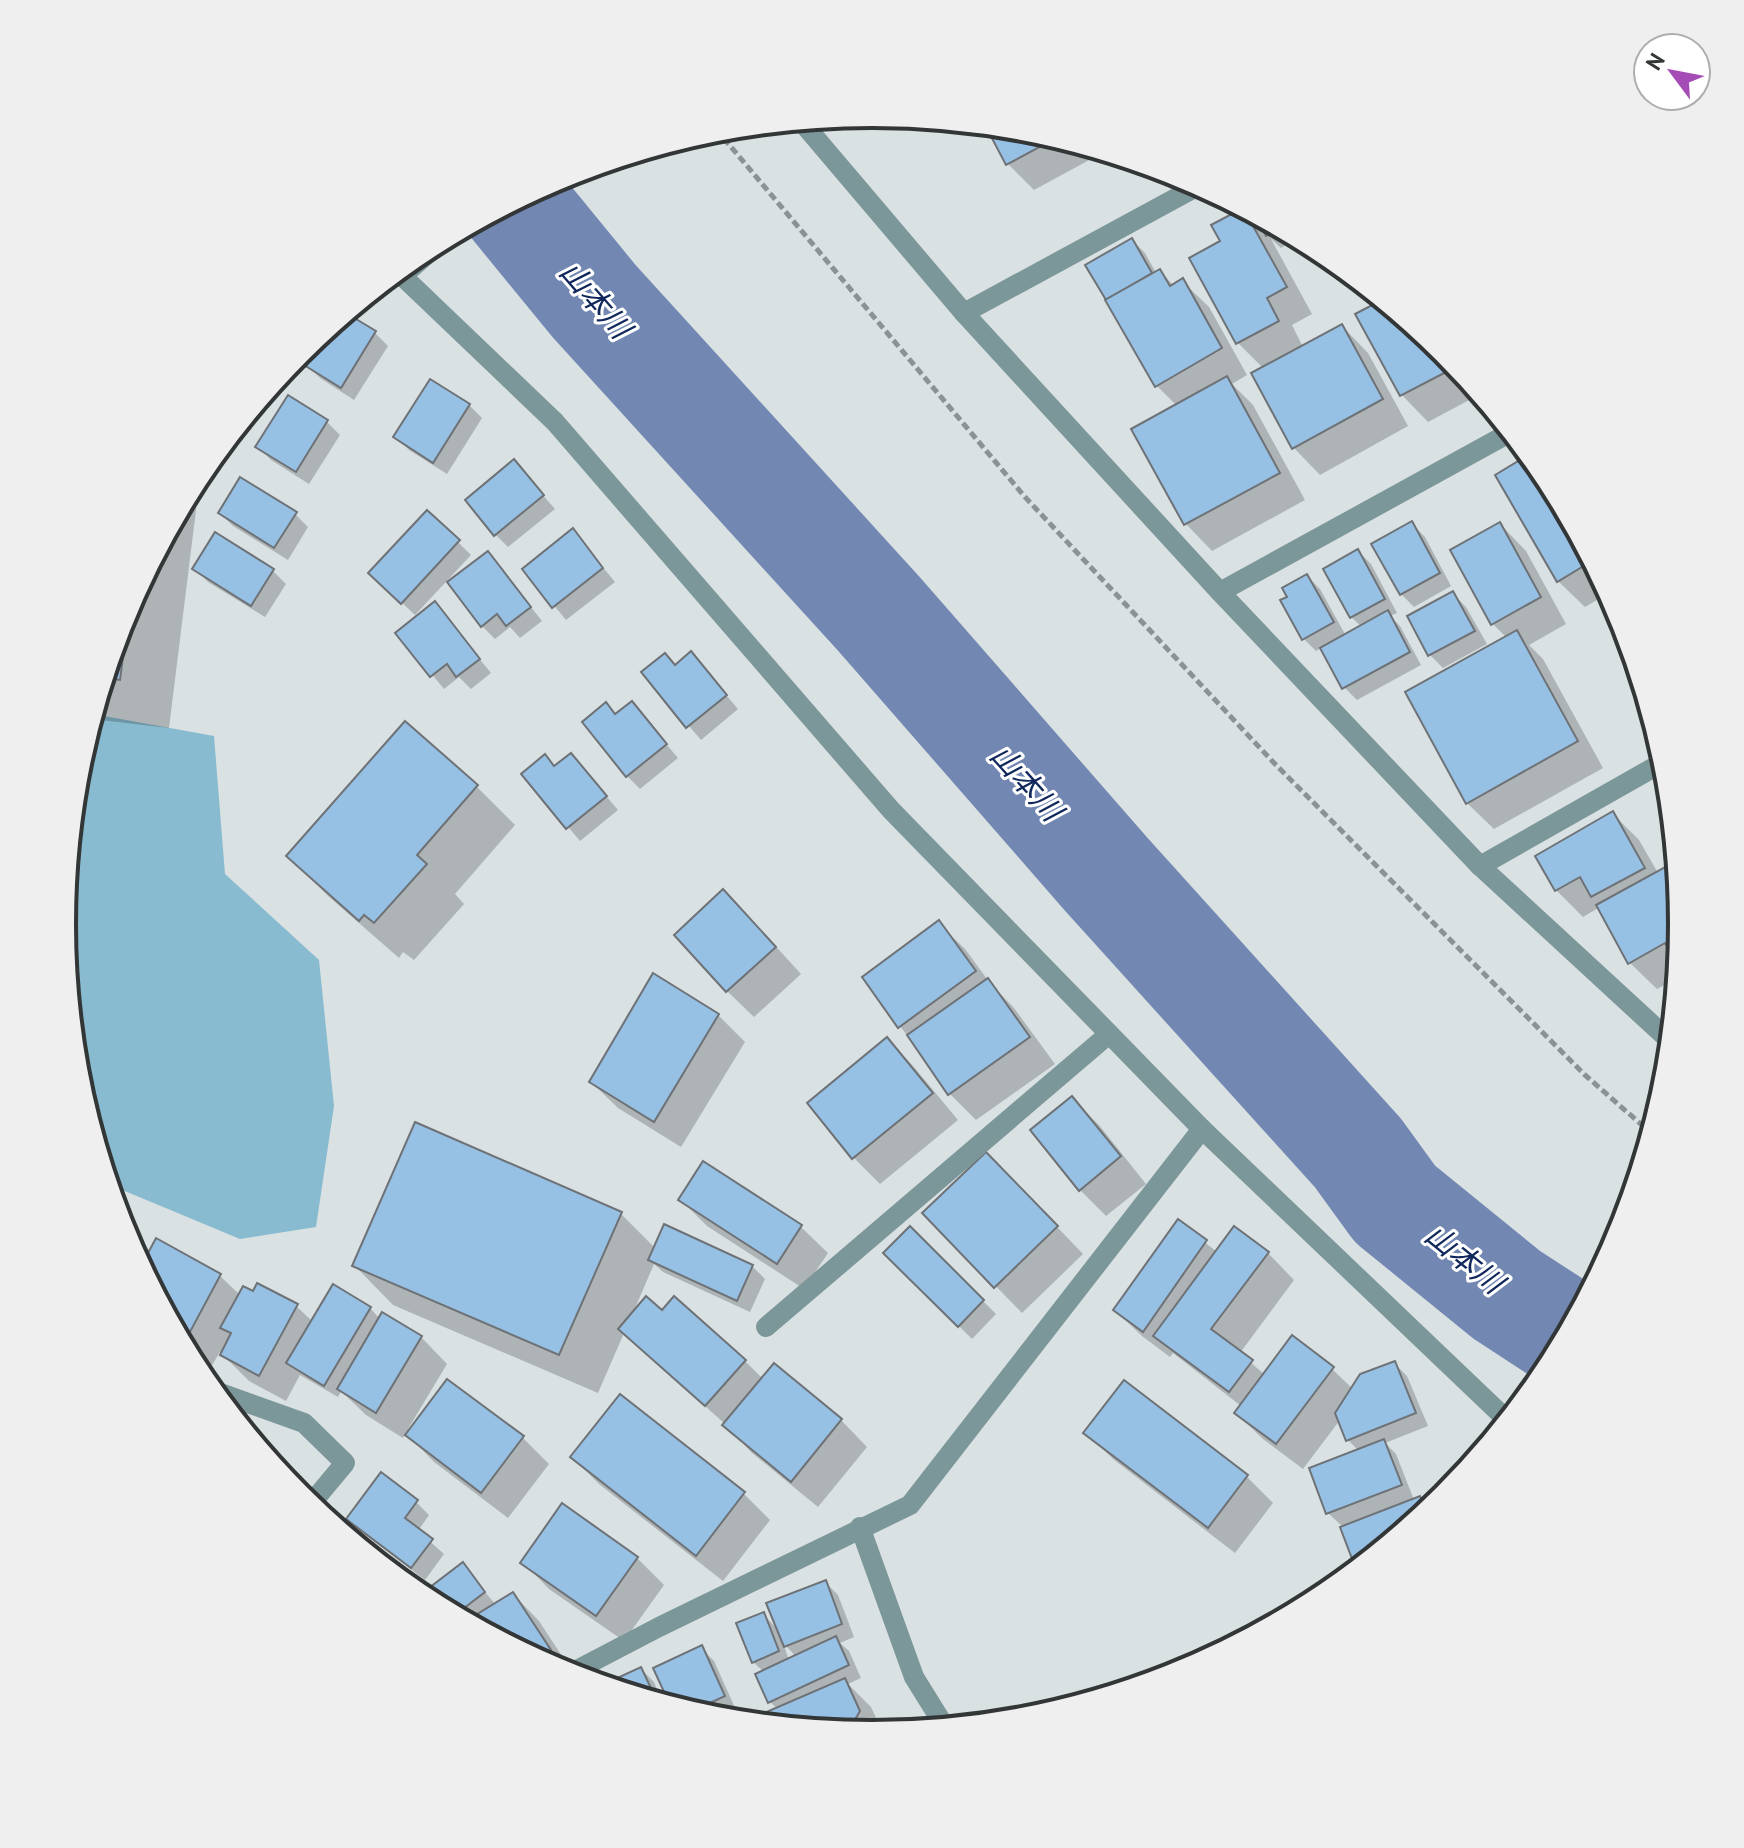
<svg xmlns="http://www.w3.org/2000/svg" width="1744" height="1848" viewBox="0 0 1744 1848" font-family="'PT Sans','Noto Sans JP',sans-serif">
<rect width="100%" height="100%" fill="#dae1e3"/>
<path fill="#88bbcf" d="M93,714l121,22 11,138 94,86 15,146 -18,121 -76,12 -132,-55 -31,-102 -15,-158 16,-158z"/>
<g fill="#0003" fill-rule="evenodd">
<path d="M987,125l43,5 74,22 -70,38 -26,-26z"/>
<path d="M1243,210l22,22 -8,-16 41,22 -17,10 -10,-9 41,75 -20,11 11,22 39,-21 26,27 40,73 -88,49 -26,-27 -41,-74 10,-6 -25,-25 -46,-84 31,-17z"/>
<path d="M1132,240l13,13 11,20 4,-2 14,15 8,-5 27,26 38,68 -15,9 21,21 52,95 -93,51 -26,-27 -52,-95 43,-23 -20,-20 -49,-85z"/>
<path d="M1330,257l33,27 -5,2z"/>
<path d="M1384,301l61,51 18,21 12,24 -47,25 -26,-27 -44,-80z"/>
<path d="M345,314l30,19 13,13 -34,54 -34,-22 -13,-13 25,-40z"/>
<path d="M469,405l13,13 -35,56 -38,-24 -13,-13z"/>
<path d="M327,422l13,13 -31,49 -38,-24 -13,-13z"/>
<path d="M1525,459l25,23 59,111 -24,14 -27,-26z"/>
<path d="M514,462l41,47 -47,38 -13,-13z"/>
<path d="M201,470l-32,258 -77,-9 32,-105z"/>
<path d="M427,512l44,43 -56,60 -44,-42z"/>
<path d="M220,513l75,1 13,13 -20,33 -55,-34z"/>
<path d="M1412,524l13,13 26,49 -37,21 -13,-13z"/>
<path d="M1500,524l26,27 40,73 -37,21 14,14 60,109 -109,61 -27,-26 40,-165 -15,-15z"/>
<path d="M573,531l42,51 -49,38 -42,-51z"/>
<path d="M1358,551l13,13 26,49 -7,3 10,10 21,39 -64,35 -13,-13 -22,-39 -6,3 -13,-13 -13,-40 17,-22 13,13 26,47 16,-9 -11,-10z"/>
<path d="M488,553l54,68 -22,17 -10,-11 -15,12 -13,-13z"/>
<path d="M195,569l78,2 13,13 -21,33 -57,-35z"/>
<path d="M1453,594l13,13 21,37 -44,24 -13,-13 -21,-38z"/>
<path d="M435,604l56,69 -20,16 -12,-12 -15,12 -46,-56z"/>
<path d="M691,654l47,55 -37,31 -57,-67 32,-7z"/>
<path d="M632,704l46,54 -38,31 -13,-13z"/>
<path d="M405,724l72,63 38,38 -60,69 9,10 -50,56 -11,-8 -4,6 -72,-63 -38,-39z"/>
<path d="M571,755l47,55 -38,31 -56,-67 21,-17 11,10z"/>
<path d="M1613,814l26,26 19,33 9,-5 11,11 4,45 -5,54 -20,11 -27,-26 -30,-56 -17,10 -27,-27z"/>
<path d="M750,918l51,56 -47,43 -27,-26z"/>
<path d="M938,923l27,26 25,34 24,25 41,56 -79,56 -26,-26 -86,-117z"/>
<path d="M654,976l64,39 27,27 -64,105 -63,-39 -27,-26z"/>
<path d="M887,1039l26,27 45,54 -78,64 -26,-26 -45,-55z"/>
<path d="M1072,1099l27,26 47,59 -40,32 -26,-26z"/>
<path d="M704,1164l97,63 27,26 -24,36 -97,-63 -26,-26z"/>
<path d="M1013,1181l70,73 -61,59 -97,-100z"/>
<path d="M621,1214l34,34 97,18 13,13 -15,33 -87,-40 -9,-8 -21,49h29l83,48 18,18 78,41 26,27 -49,60 -67,-55 -26,-28 -101,-91 -26,60 -205,-88 -38,-39z"/>
<path d="M1178,1221l39,31 51,1 26,27 -54,73 25,22 67,-6 21,20 41,-26 13,13 21,50 -43,17 11,11 18,46 5,-2 11,11 -70,58 -18,-41 -14,-13 31,-62 -11,-11 -8,-20 -37,49 -40,-30 -27,-26 5,-7 -68,-53 -3,4 -28,-21 -27,-26z"/>
<path d="M910,1229l86,85 -24,25 -86,-86z"/>
<path d="M157,1241l63,35 20,19 56,11 17,16 57,-14 10,11 41,18 26,27 -39,65 114,8 27,27 -41,54 -74,-56 -28,-29 -3,5 -37,-23 -25,-24 -3,6 -38,-22 -14,26 -37,-20 -29,-29 -17,28 -61,-112z"/>
<path d="M1124,1383l123,94 26,26 -38,50 -122,-94 -27,-27z"/>
<path d="M620,1397l124,97 26,26 -47,61 -124,-97 -27,-27z"/>
<path d="M416,1502l13,13 -11,16 26,23 -19,26 -64,-49 -13,-13z"/>
<path d="M637,1558l27,27 -40,56 -75,-52 -26,-27z"/>
<path d="M462,1565l34,40 17,-11 26,27 36,55 -13,-4 -122,-65z"/>
<path d="M825,1582l13,13 16,42 -14,6 9,8 12,27 -13,6 23,23 12,26 -29,-1 3,-1 -2,-4 -9,4 -68,-22 -8,-7 -6,-30 -11,-10 11,-47 15,16zM783,1643l7,7 6,7 -7,3z"/>
<path d="M701,1648l13,13 22,49 -20,9 -43,-13 -17,-37z"/>
<path d="M641,1669l13,13 9,21 -58,-18z"/>
</g>
<g fill="none" stroke-linecap="round" stroke-linejoin="round">
<path stroke="#7288b2" stroke-width="110" d="M513,202l81,99 285,313 227,260 252,279 37,51 112,91 60,39"/>
</g>
<g fill="#96c1e4" stroke="#6e7276" stroke-width="2">
<path d="M985,125l45,5 26,8 -50,27z"/>
<path d="M1243,208l44,79 -20,11 12,23 -43,23 -47,-86 31,-17 -9,-16z"/>
<path d="M1254,214l26,14 -14,8z"/>
<path d="M1132,238l20,35 -46,27 -21,-35z"/>
<path d="M1160,269l10,17 13,-8 39,70 -67,39 -50,-87z"/>
<path d="M1382,300l55,45 13,25 -50,26 -45,-82z"/>
<path d="M346,313l30,18 -35,57 -37,-23 23,-36z"/>
<path d="M1342,324l41,75 -91,50 -41,-76z"/>
<path d="M1227,376l53,97 -96,52 -53,-96z"/>
<path d="M430,379l40,25 -37,59 -40,-26z"/>
<path d="M288,395l40,25 -32,52 -41,-25z"/>
<path d="M1525,457l16,28 8,-5 43,81 -35,21 -62,-107z"/>
<path d="M514,459l30,36 -50,41 -29,-36z"/>
<path d="M240,477l57,35 -23,36 -56,-35z"/>
<path d="M427,510l33,30 -59,64 -33,-31z"/>
<path d="M1412,521l28,52 -40,22 -29,-51z"/>
<path d="M1500,522l41,75 -50,28 -41,-75z"/>
<path d="M573,528l30,40 -51,40 -30,-39z"/>
<path d="M215,532l59,37 -23,37 -59,-37z"/>
<path d="M1358,549l27,50 -35,19 -27,-49z"/>
<path d="M488,551l43,56 -25,19 -9,-12 -16,13 -34,-45z"/>
<path d="M1307,574l27,48 -32,18 -22,-40 7,-3 -5,-9z"/>
<path d="M1453,591l22,40 -47,25 -21,-40z"/>
<path d="M435,601l45,58 -24,18 -9,-13 -17,13 -35,-44z"/>
<path d="M130,602l-10,78 -16,-2 20,-64z"/>
<path d="M1388,610l22,42 -68,37 -22,-41z"/>
<path d="M1517,630l61,111 -112,63 -61,-112z"/>
<path d="M691,651l36,44 -41,33 -45,-56 24,-19 10,12z"/>
<path d="M632,701l35,43 -41,33 -44,-55 24,-20 9,12z"/>
<path d="M405,721l73,64 -61,70 10,9 -53,59 -10,-8 -5,6 -73,-65z"/>
<path d="M571,753l36,43 -41,33 -45,-55 24,-20 9,12z"/>
<path d="M1613,811l32,57 -54,29 -11,-20 -25,14 -20,-35z"/>
<path d="M1667,866l11,20 4,38 -2,24 -9,5 -6,-10 -37,21 -32,-59z"/>
<path d="M723,889l53,58 -50,45 -52,-57z"/>
<path d="M939,920l37,51 -78,57 -36,-51z"/>
<path d="M653,973l66,41 -65,108 -65,-40z"/>
<path d="M988,978l42,59 -82,58 -41,-60z"/>
<path d="M887,1037l46,56 -81,66 -45,-56z"/>
<path d="M1072,1096l49,60 -42,35 -49,-61z"/>
<path d="M415,1122l207,90 -63,143 -207,-89z"/>
<path d="M986,1152l72,74 -64,62 -72,-75z"/>
<path d="M703,1161l99,64 -25,39 -99,-64z"/>
<path d="M1178,1219l29,21 -64,92 -30,-22z"/>
<path d="M664,1224l89,41 -16,36 -89,-41z"/>
<path d="M910,1226l74,74 -26,27 -75,-74z"/>
<path d="M1234,1226l35,26 -58,77 42,31 -24,32 -76,-56z"/>
<path d="M156,1238l65,36 -38,71 -42,-79z"/>
<path d="M257,1283l41,21 -39,72 -39,-21 11,-22 -11,-5 23,-42 10,5z"/>
<path d="M333,1284l38,23 -47,79 -38,-23z"/>
<path d="M646,1296l16,14 12,-14 72,64 -41,46 -87,-77z"/>
<path d="M382,1312l40,24 -46,77 -39,-24z"/>
<path d="M1292,1335l42,32 -58,77 -42,-31z"/>
<path d="M1395,1361l21,52 -70,28 -11,-28 25,-39z"/>
<path d="M774,1363l68,56 -51,63 -69,-57z"/>
<path d="M447,1379l77,57 -43,57 -76,-58z"/>
<path d="M1124,1380l124,95 -40,53 -125,-95z"/>
<path d="M620,1394l125,98 -49,64 -126,-99z"/>
<path d="M1384,1439l18,46 -76,29 -17,-46z"/>
<path d="M381,1472l37,28 -13,18 28,21 -22,29 -65,-49z"/>
<path d="M1420,1496l6,16 -56,46 -16,6 -14,-37z"/>
<path d="M562,1503l76,54 -42,59 -76,-53z"/>
<path d="M463,1562l22,30 -30,23 -19,-10 -11,-14z"/>
<path d="M826,1580l16,44 -58,23 -18,-44z"/>
<path d="M513,1592l38,58 -15,9 -70,-38z"/>
<path d="M1303,1607l-26,15 -2,-7z"/>
<path d="M764,1612l15,39 -27,12 -16,-40z"/>
<path d="M836,1636l13,29 -81,38 -13,-29z"/>
<path d="M702,1645l23,51 -34,16 -21,-7 -17,-37z"/>
<path d="M641,1667l16,34 -55,-16z"/>
<path d="M845,1678l15,33 -12,21 -79,-8 -5,-11z"/>
</g>
<g fill="none" stroke-linecap="round" stroke-linejoin="round">
<path stroke="#8c9193" stroke-width="5" stroke-dasharray="8 4" stroke-linecap="butt" d="M716,129l309,368 251,268 309,310 66,58"/>
<g stroke="#7c9799" stroke-width="20">
<path d="M801,121l163,192 256,279 260,274 190,175"/>
<path d="M397,271l158,151 336,388 311,319 305,291"/>
<path d="M401,277l46,-40"/>
<path d="M964,313l236,-128"/>
<path d="M1220,592l291,-160"/>
<path d="M1480,866l185,-105"/>
<path d="M766,1327l343,-293"/>
<path d="M212,1390l92,33 41,40 -35,42"/>
<path d="M860,1527l54,150 31,50"/>
<path d="M569,1674l90,-47 251,-122 292,-376"/>
</g>
</g>
<g text-anchor="middle" stroke-width="6" stroke-linejoin="round" paint-order="stroke">
<g font-size="30" font-style="italic" fill="#0f275b" stroke="#fff">
<text transform="translate(595 300) rotate(49)" y="10">山本川</text>
<text transform="translate(1026 783) rotate(48)" y="10">山本川</text>
<text transform="translate(1464 1259) rotate(39)" y="10">山本川</text>
</g>
</g>
<path d="M0 0H1744V1848H0ZM76 924a796 796 0 1 1 1592 0a796 796 0 1 1-1592 0Z" fill="#efefef" fill-rule="evenodd"/>
<path fill="none" stroke="#333637" stroke-width="4" d="M76 924a796 796 0 1 1 1592 0a796 796 0 1 1-1592 0Z"/>
<g transform="translate(1672 72) rotate(302)"><circle r="38" fill="#ffffff" stroke="#adafaf" stroke-width="2"/>
<path d="M0-6L14 30L0 20L-14 30Z" fill="#a54bb6"/>
<text y="-12" font-size="22" font-weight="bold" text-anchor="middle" fill="#333637">N</text>
</g>
</svg>
